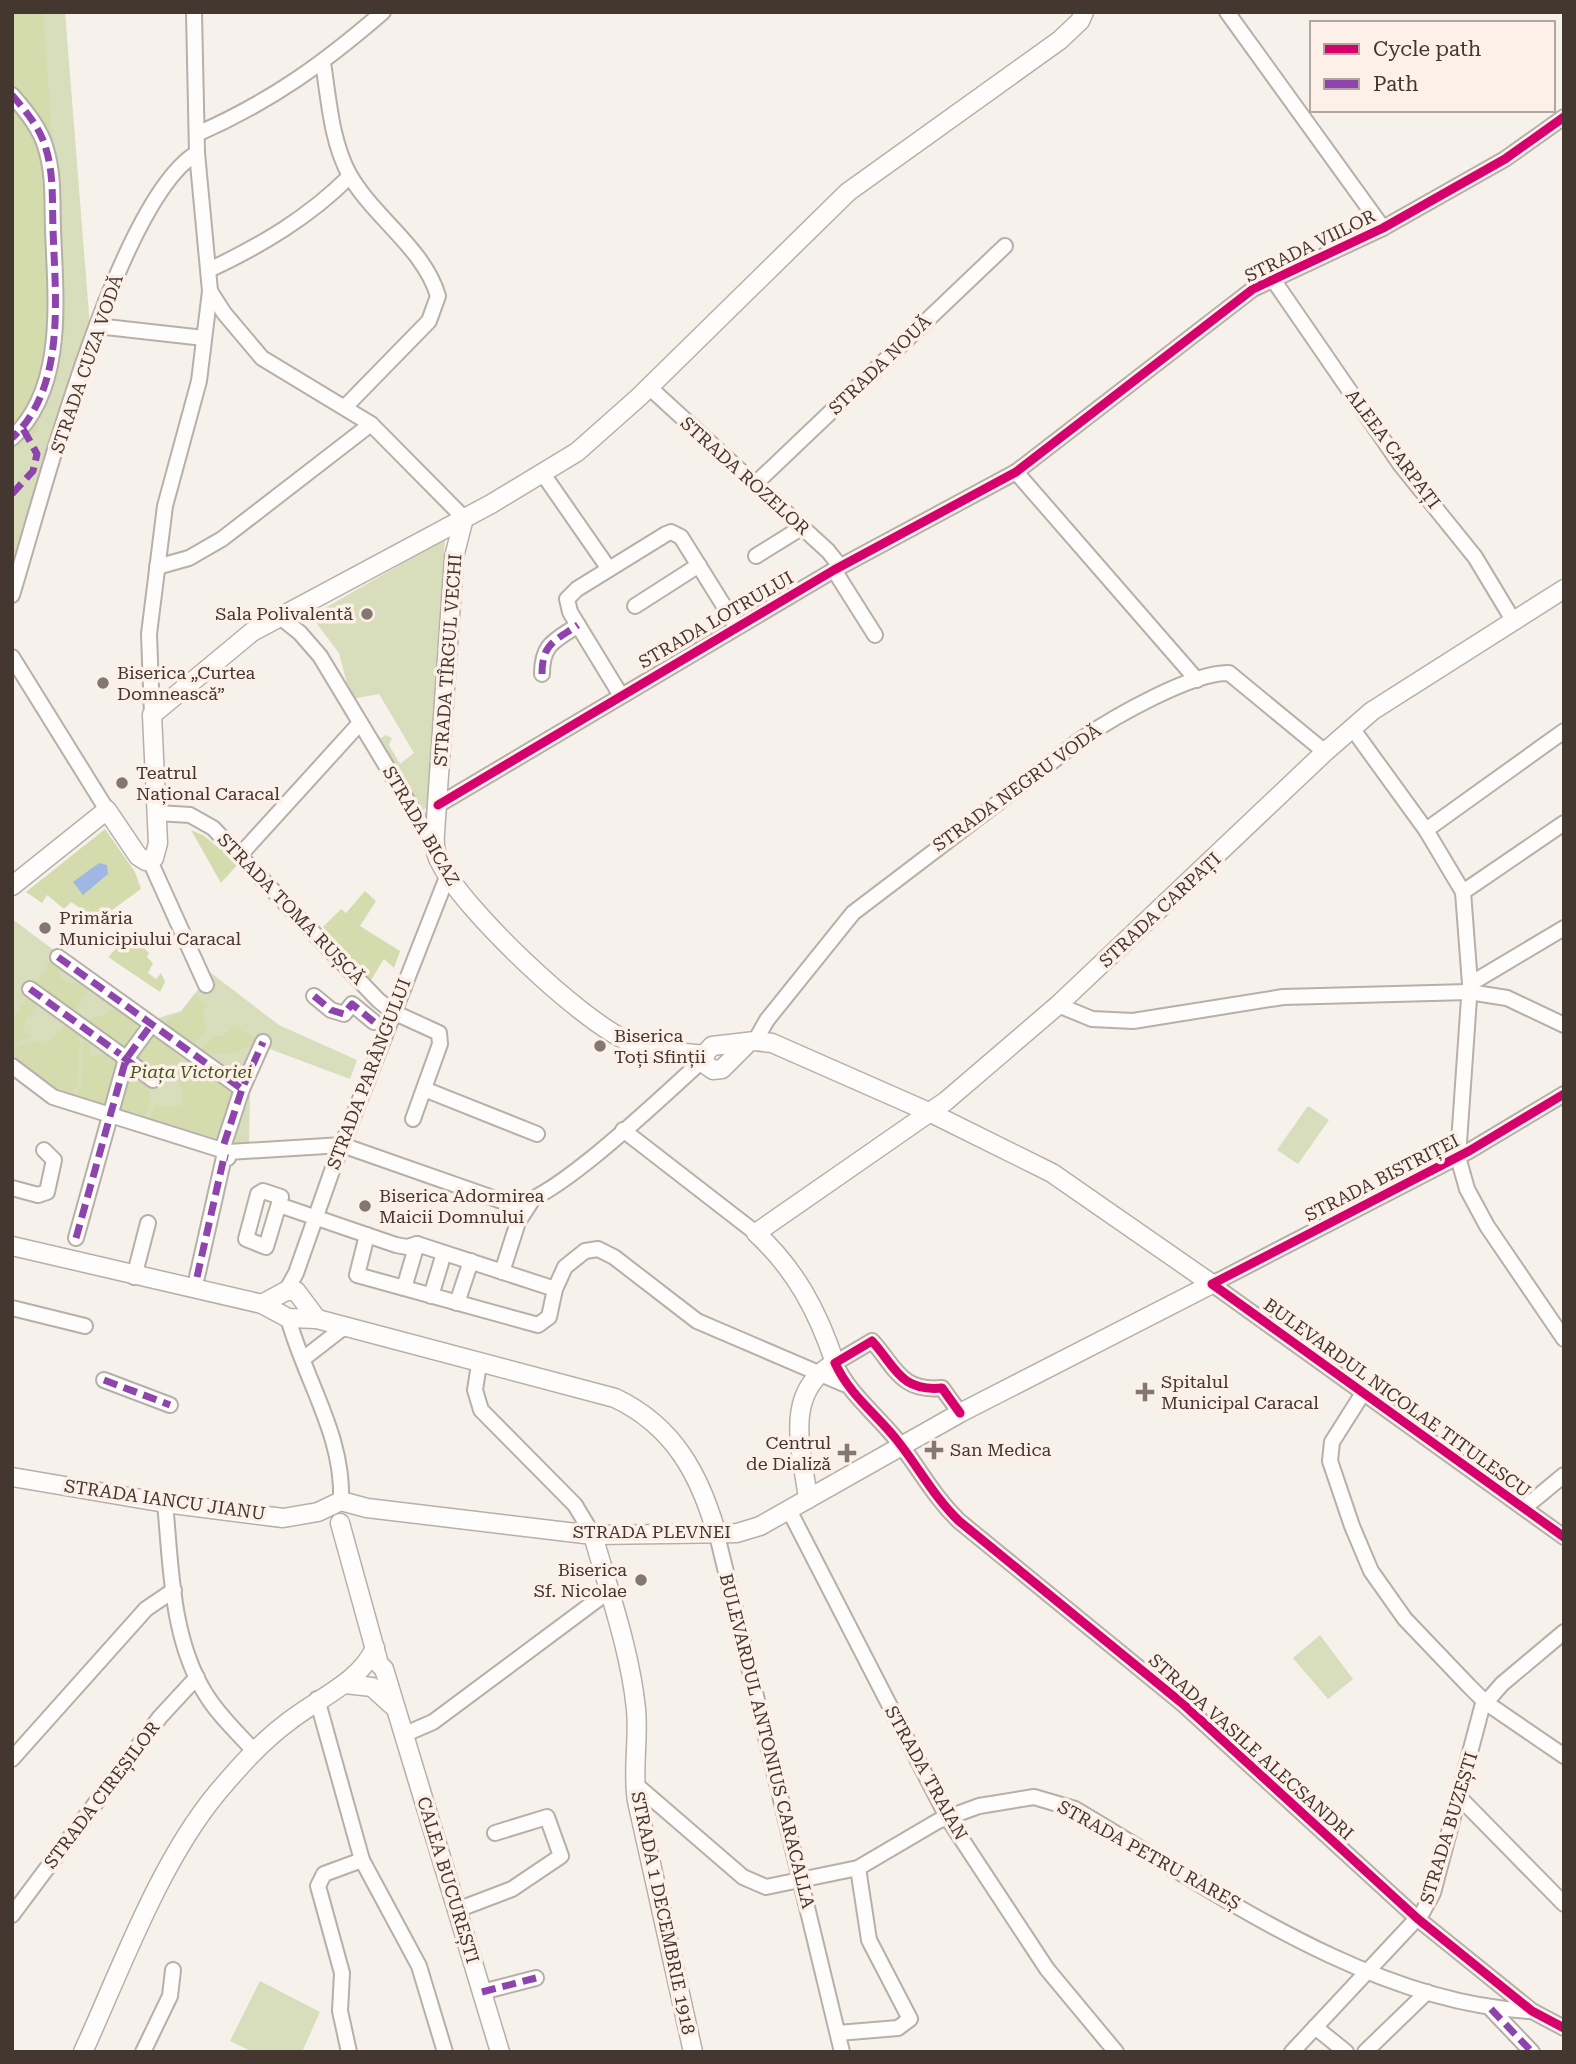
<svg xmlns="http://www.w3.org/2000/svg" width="1576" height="2064" viewBox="0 0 1576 2064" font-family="'Roboto Serif',serif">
<rect width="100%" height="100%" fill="#f7f1ec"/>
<g fill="#d8ddbc">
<path d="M12,12h53l25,315 -78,255z"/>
<path d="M445,539l-17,268 -9,5 -43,-71 10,-6 6,3 -3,7 11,19 14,-11 -35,-59 -28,5 -12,-46 -28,-37z"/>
<path d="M12,919l137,102 32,-10 30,-38 68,52 78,35 -7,19 -83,-31 -17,46 -1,51 -21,2 -172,-55 -44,-35z"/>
<path d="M1308,1106l21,14 -31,44 -21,-14z"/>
<path d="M1320,1635l33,44 -25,20 -35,-41z"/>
<path d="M260,1981l60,31 -18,40h-49l-23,-11z"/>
</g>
<g fill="#d4dcae">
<path d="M12,12h31l23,313 -30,107 -24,16z"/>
<path d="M105,829l30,43 6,17 -33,24 1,4 -8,5 -30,-20 -7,7 -17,-14 -5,8 -16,-11z"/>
<path d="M191,830l12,5 35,29 -17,19z"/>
<path d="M365,891l11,10 -16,25 40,25 -6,17 -10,-9 -13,21 -48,-53 18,-18 5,4z"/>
<path d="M130,934l19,19 -2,4 6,6 -5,10 8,6 5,-6 4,9 -5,10 -52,-35z"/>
<path d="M53,956l7,5v16l12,7 9,-7 11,9 -21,30 -38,-28z"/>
<path d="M194,995l13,11 -5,7 4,16 -12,15 -31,-22 18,-9z"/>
<path d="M29,996l13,2 -17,24 -1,10 7,6 -19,5v-23z"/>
<path d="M117,1005l28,21 -19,29 -41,-29 6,-8 12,-2z"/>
<path d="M68,1021l12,7 -2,55 -6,11 -15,-6 -45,-33v-7l23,-7 13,3z"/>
<path d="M235,1026l24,15c-20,11 -35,18 -57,9l10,-14h11z"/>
<path d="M151,1028l35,25 -16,21 -10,-2 -7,4 -23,-18z"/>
<path d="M83,1040l8,5 -2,8 4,4 16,-7 16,10 -14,46 -34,-12 4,-9z"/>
<path d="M127,1062l23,17 -2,12 3,12 -6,13 -31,-10z"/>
<path d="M201,1065l38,25 -16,50 -74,-22 7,-15 8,4 18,-2 1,-6 -5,-21 9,-10z"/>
</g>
<path fill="#a0b7e4" d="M99,863l8,2 1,9 -25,21 -10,-13z"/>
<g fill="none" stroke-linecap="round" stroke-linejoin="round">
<defs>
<g id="minor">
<path d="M1227,12l156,216"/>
<path d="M323,63c6,37 8,77 26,111 24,43 75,74 89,122l-9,25 -84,86"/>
<path d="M12,95c13,15 29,34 34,54 8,26 6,53 7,80 2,66 14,158 -41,209"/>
<path d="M197,134c73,-32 126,-70 186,-122"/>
<path d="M209,270c53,-25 100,-53 141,-94"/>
<path d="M1272,278l128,186 75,93 38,63"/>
<path d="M210,291l14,22 38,45 109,66 93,94"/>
<path d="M97,326l107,12"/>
<path d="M649,387l179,164 12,15"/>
<path d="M1016,472l181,208"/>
<path d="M543,474l66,95"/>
<path d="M755,484l250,-238"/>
<path d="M756,556l45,-28"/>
<path d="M157,567l32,-9 33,-19 149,-115"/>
<path d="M834,570l41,65"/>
<path d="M12,595c29,-94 106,-396 185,-442"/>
<path d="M635,606l64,-41"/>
<path d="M279,616l21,17 20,23 114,189"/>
<path d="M12,657l95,153"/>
<path d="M542,674c0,-31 13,-33 36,-49"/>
<path d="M620,694l-50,-82 -3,-13 10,-10 89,-55 5,-2 10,5 56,90"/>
<path d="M152,715l-3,-81 16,-128 34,-125 11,-90 -13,-138 -3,-141"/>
<path d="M1352,728l74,102 37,62 7,92 -12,173 9,32 20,37 77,113"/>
<path d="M438,805l396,-235 182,-98 237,-183 130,-61 122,-69 59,-42"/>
<path d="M157,813l33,2 23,13 165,172 15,12 46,21 1,11 -27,75"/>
<path d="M1426,830l138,-99"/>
<path d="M241,854l119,-131"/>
<path d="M150,861l56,124"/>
<path d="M1463,892l101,-69"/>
<path d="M58,957l184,132"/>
<path d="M1470,984l94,-56"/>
<path d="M30,989l90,65"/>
<path d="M314,996l17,14 13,4 8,-10 22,18"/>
<path d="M1058,1005l34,14 41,2 150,-24 186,-5 38,6 57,27"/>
<path d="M755,1041l12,-21 86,-107 230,-175c31,-21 109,-66 146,-65l96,79"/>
<path d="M123,1057l30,23"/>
<path d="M12,1066l41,31 175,55 114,-7 171,60c40,-2 156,-115 191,-146"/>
<path d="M424,1089l113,45"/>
<path d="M1564,1094l-95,57 -257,133 352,253"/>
<path d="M623,1130l133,103"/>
<path d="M224,1144l18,-55 21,-47"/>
<path d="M12,1188l26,7 9,-3 7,-32 -10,-10"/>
<path d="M263,1191l18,6 -15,50 -20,-8 12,-45z"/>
<path d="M279,1205l117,40 11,2 10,-3 138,45"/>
<path d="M367,1235l-10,40 181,50 11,-8 6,-28 10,-22 20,-16 13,-2 16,8 83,64 147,63"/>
<path d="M76,1238l50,-179 25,-34"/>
<path d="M502,1272l16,-50 13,-20"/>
<path d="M134,1277l14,-54"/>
<path d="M197,1277l27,-120 4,1"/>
<path d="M404,1288l13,-44"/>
<path d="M286,1291l10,-18 37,-105 114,-291"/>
<path d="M431,1296l13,-43"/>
<path d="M457,1303l14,-42"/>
<path d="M12,1308l73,18"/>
<path d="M288,1318c17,62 56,118 53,183"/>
<path d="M303,1359l40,-31"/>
<path d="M479,1364l-4,26 6,20 94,95 18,30"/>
<path d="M104,1380l66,25"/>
<path d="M1363,1393l-31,49 -2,19 22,65 19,45 34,48 64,67 16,16 79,54"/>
<path d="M960,1413l-18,-25c-42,4 -47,-22 -70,-47l-37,22c14,31 40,50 61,76 22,27 37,57 63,82l224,183 235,215 114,92 32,17"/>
<path d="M165,1503c6,62 6,135 40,190 13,22 32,39 49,58"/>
<path d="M1524,1508l40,-33"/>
<path d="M789,1510l158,307 100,152 69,83"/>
<path d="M717,1535l125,517"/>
<path d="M317,1699l45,161 57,106 26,86"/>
<path d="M403,1735l30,-13 176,-131"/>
<path d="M12,1759l134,-150 28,-19"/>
<path d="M634,1783l109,94 23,10 92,-19 80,-47 41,-15 55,-9 41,12c136,80 295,195 456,202"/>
<path d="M1459,1797l105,107"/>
<path d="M457,1910l55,-21 49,-33 -14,-39 -52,16"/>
<path d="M12,1915l148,-198 37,-40"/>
<path d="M482,1992l54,-14"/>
<path d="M1491,2009l41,43"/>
<path d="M1315,2027l31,25"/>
<path d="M838,2033l60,-5 12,-9 -41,-79 -11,-72"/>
<path d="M143,2052l27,-56 3,-26"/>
<path d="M349,2052l-9,-41 2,-38 -24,-87 6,-12 38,-14"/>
<path d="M1292,2052l130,-139 11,-20 49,-186 20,-23 62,-52"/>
<path d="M1365,2052l62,-60"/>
</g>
<g id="major">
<path d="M464,518l-10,39 -19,276c-1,11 0,22 6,31 22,45 139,156 185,176 24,11 52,12 78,15"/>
<path d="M12,886l95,-76 31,46 8,5 8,-3 4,-15 -6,-128 100,-83 239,-128 86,-52 62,-55 209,-205 212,-152 20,-19 4,-9"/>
<path d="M12,1246l250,58 26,14 29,1 298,79c59,28 85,77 102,137"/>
<path d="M262,1304l24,-13h10l21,28"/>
<path d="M12,1477l153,26 118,15 35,-6 23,-11 26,7 226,27 144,-2 23,-7 200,-113 252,-129 -160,-111 -121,-60 -159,-70 -17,-2 -43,5 -8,9 2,10 7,5 9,-1 27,-27"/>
<path d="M808,1499c-6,-49 -26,-107 27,-136 -17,-51 -39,-93 -79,-130l190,-132 112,-96 267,-253 47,-41 192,-122"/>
<path d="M340,1523l39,141 5,5 116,383"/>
<path d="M593,1535c16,57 37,115 43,174 3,31 -4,61 1,92l56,251"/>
<path d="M345,1684l27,3 21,19"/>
<path d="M83,2052c38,-83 76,-189 134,-259 22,-26 44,-51 71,-71 30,-24 71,-39 87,-74"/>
</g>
</defs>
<use href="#minor" stroke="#b7afa9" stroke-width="18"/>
<use href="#major" stroke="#b7afa9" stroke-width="21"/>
<use href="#minor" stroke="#fefdfc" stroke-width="14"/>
<use href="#major" stroke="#fefdfc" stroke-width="18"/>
<g stroke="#8e44ad" stroke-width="7" stroke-dasharray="14 7" stroke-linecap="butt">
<path d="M12,95c13,15 29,34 34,54 8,26 6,53 7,80 2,66 14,158 -41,209"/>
<path d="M12,494l21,-23 4,-17 -15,-27"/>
<path d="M542,674c0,-31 13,-33 36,-49"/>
<path d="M58,957l184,132"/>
<path d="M30,989l90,65"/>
<path d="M314,996l17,14 13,4 8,-10 22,18"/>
<path d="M123,1057l30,23"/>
<path d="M224,1144l18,-55 21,-47"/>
<path d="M76,1238l50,-179 25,-34"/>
<path d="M197,1277l27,-120 4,1"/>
<path d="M104,1380l66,25"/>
<path d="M482,1992l54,-14"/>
<path d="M1491,2009l41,43"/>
</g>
<defs>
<g id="cycleway">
<path d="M438,805l396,-235 182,-98 237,-183 130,-61 122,-69 59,-42"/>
<path d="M1564,1094l-95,57 -257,133 352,253"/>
<path d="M960,1413l-18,-25c-42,4 -47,-22 -70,-47l-37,22c14,31 40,50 61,76 22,27 37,57 63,82l224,183 235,215 114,92 32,17"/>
</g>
</defs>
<use href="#cycleway" stroke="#fcf0e8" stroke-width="13"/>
<use href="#cycleway" stroke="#d6006c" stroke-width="9"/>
</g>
<g fill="#827871" stroke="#fcf0e8" stroke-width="2.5">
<circle cx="367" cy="614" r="7"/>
<circle cx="103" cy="683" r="7"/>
<circle cx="122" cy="783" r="7"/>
<circle cx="45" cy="928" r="7"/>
<circle cx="600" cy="1046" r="7"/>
<circle cx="365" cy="1206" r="7"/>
<path d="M1141.5 1381.5h7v7h7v7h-7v7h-7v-7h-7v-7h7z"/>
<path d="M930.5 1439.5h7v7h7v7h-7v7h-7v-7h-7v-7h7z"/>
<path d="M843.5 1442.5h7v7h7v7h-7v7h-7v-7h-7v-7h7z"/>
<circle cx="641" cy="1580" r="7"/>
</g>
<g text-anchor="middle" stroke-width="7" stroke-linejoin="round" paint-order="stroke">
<g font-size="18" fill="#43372f" stroke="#fcf0e8">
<text transform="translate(1310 246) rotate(-26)" y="6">STRADA VIILOR</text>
<text transform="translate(87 364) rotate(-71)" y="6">STRADA CUZA VODĂ</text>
<text transform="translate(880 365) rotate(-44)" y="6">STRADA NOUĂ</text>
<text transform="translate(1393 449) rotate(53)" y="6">ALEEA CARPAȚI</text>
<text transform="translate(745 476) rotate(42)" y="6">STRADA ROZELOR</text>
<text transform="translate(716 620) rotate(-30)" y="6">STRADA LOTRULUI</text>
<text transform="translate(448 660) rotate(-86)" y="6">STRADA TÎRGUL VECHI</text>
<text transform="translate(1017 788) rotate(-36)" y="6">STRADA NEGRU VODĂ</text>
<text transform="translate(421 826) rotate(60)" y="6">STRADA BICAZ</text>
<text transform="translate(291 909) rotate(46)" y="6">STRADA TOMA RUȘCĂ</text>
<text transform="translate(1160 910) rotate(-43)" y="6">STRADA CARPAȚI</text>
<text transform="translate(369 1074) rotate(-69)" y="6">STRADA PARÂNGULUI</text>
<text transform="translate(1382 1178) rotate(-27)" y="6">STRADA BISTRIȚEI</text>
<text transform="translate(1397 1398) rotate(36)" y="6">BULEVARDUL NICOLAE TITULESCU</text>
<text transform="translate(165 1500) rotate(8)" y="6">STRADA IANCU JIANU</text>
<text x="652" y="1538">STRADA PLEVNEI</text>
<text transform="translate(767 1741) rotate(76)" y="6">BULEVARDUL ANTONIUS CARACALLA</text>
<text transform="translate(1251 1747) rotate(42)" y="6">STRADA VASILE ALECSANDRI</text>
<text transform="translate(926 1773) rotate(61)" y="6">STRADA TRAIAN</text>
<text transform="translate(102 1795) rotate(-53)" y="6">STRADA CIREȘILOR</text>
<text transform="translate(1449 1828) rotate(-73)" y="6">STRADA BUZEȘTI</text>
<text transform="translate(1149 1855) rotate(29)" y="6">STRADA PETRU RAREȘ</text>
<text transform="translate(448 1880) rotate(73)" y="6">CALEA BUCUREȘTI</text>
<text transform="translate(663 1913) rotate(78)" y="6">STRADA 1 DECEMBRIE 1918</text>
</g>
<g font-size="18" fill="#43372f" stroke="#fcf0e8" text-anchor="start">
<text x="353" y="620" text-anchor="end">Sala Polivalentă</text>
<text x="117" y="679">Biserica „Curtea<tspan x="117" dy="21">Domnească”</tspan></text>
<text x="136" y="779">Teatrul<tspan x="136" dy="21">Național Caracal</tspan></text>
<text x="59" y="924">Primăria<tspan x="59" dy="21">Municipiului Caracal</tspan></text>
<text x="614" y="1042">Biserica<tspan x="614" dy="21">Toți Sfinții</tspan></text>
<text x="379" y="1202">Biserica Adormirea<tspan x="379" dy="21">Maicii Domnului</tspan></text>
<text x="1161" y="1388">Spitalul<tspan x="1161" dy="21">Municipal Caracal</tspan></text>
<text x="831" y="1449" text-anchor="end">Centrul<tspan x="831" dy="21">de Dializă</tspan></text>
<text x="950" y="1456">San Medica</text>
<text x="627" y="1576" text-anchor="end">Biserica<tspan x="627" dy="21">Sf. Nicolae</tspan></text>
</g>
<g font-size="18" font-style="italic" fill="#4a551d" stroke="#fcf0e8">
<text x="191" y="1078">Piața Victoriei</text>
</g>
</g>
<rect width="1576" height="2064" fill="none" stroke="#43372f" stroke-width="28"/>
<rect x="1310" y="21" width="245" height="91" fill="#fcf0e8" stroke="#b2a69e" stroke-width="2"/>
<rect x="1324" y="44" width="35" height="10" fill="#d6006c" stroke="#b2a69e" stroke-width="2"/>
<text x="1373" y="56" font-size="21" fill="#43372f">Cycle path</text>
<rect x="1324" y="79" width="35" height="10" fill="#8e44ad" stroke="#b2a69e" stroke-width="2"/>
<text x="1373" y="91" font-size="21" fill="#43372f">Path</text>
</svg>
